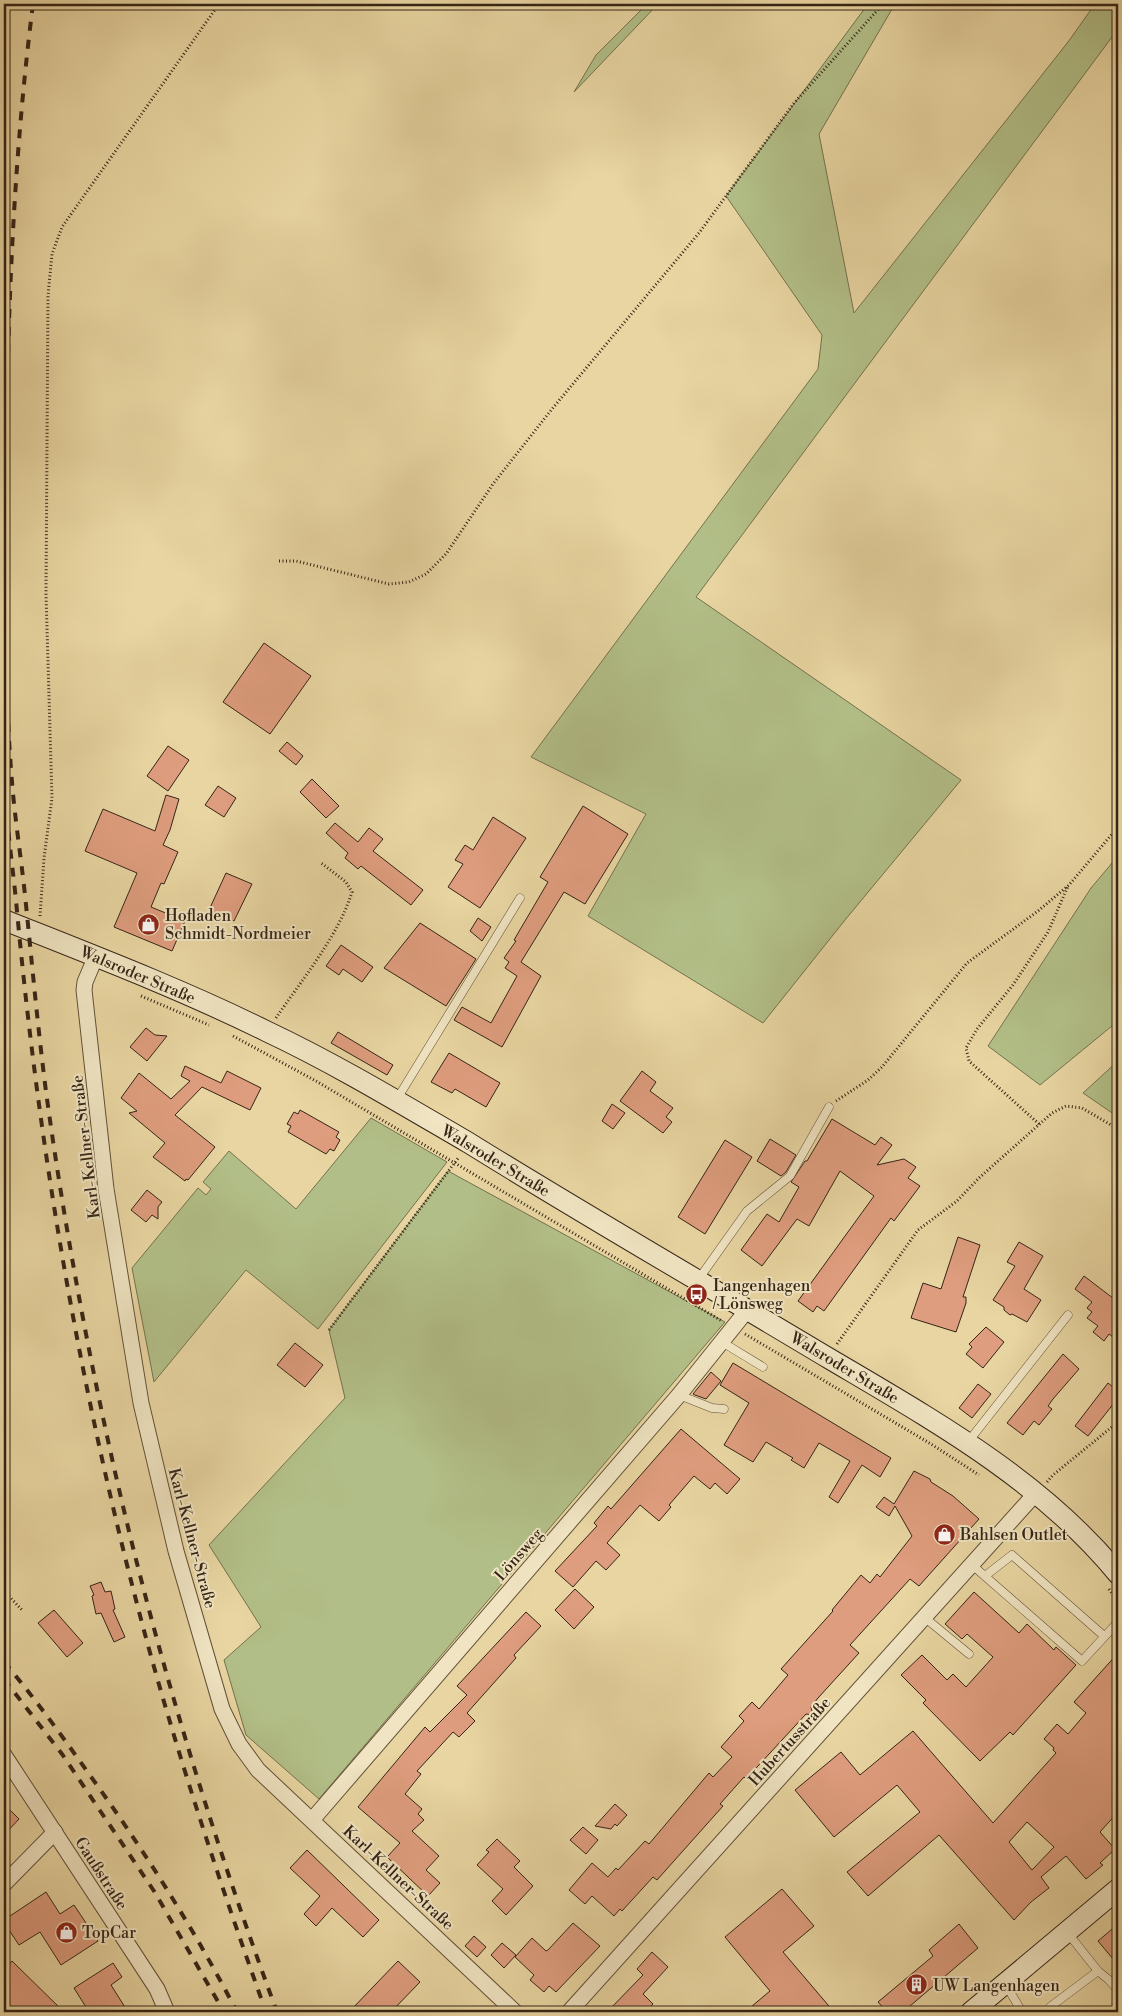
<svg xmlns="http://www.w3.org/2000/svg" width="1122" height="2016" viewBox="0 0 1122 2016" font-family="'Libre Bodoni',serif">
<rect width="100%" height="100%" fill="#e8d5a1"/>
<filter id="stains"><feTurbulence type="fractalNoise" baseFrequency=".004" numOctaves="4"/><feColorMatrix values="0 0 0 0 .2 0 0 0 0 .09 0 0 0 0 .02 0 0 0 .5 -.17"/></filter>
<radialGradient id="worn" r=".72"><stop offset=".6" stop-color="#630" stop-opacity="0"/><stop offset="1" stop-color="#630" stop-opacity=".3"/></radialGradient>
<g fill="#b2be87" stroke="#74714e">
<path d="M647,4h11l-84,88 22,-37z"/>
<path d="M868,4h27l-76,130 35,179 214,-271 27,-38h23v25l-422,568 265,183 -116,140 -82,103 -175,-107 58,-102 -115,-57 287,-388 4,-34 -96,-139z"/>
<path d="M1118,856v165l-78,64 -52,-39 103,-158z"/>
<path d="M1118,1061v56l-35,-24z"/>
<path d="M371,1118l76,44 -129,167 -72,-59 -92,112 -22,-114 66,-80 8,7 5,-6 -8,-7 26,-31 67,58z"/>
<path d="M448,1171l277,151 -406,477 -73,-64 -22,-75 37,-33 -52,-82 136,-147 -16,-68z"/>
</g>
<g fill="#de9d7e" stroke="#352416" fill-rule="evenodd">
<path d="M264,643l47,33 -41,58 -47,-32z"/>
<path d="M287,742l16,14 -7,9 -17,-14z"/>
<path d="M168,746l21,14 -21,31 -21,-15z"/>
<path d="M312,779l27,27 -13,12 -26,-26z"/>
<path d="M218,786l18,12 -12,19 -19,-12z"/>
<path d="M166,795l13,4 -9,31 -7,15 15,7 -14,32 -3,-1 -10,24 34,14 -13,30 -58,-24 23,-54 -52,-22 18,-42 52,22z"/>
<path d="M583,806l45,28 -43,70 -21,-12 -43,70 20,14 -39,71 -48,-27 8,-13 29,16 26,-47 -12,-8 4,-6 -5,-4 12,-17 -2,-1 34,-58 -8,-5z"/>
<path d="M493,817l33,21 -46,70 -32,-21 15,-23 -8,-4 10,-15 8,5z"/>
<path d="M335,823l23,19 11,-14 14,11 -10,12 50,39 -12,15 -50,-39 -3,3 -13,-11 3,-5 -22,-20z"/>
<path d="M226,873l26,11 -18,37 -25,-11z"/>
<path d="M478,918l13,9 -9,14 -12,-10z"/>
<path d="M420,923l56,36 -30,47 -62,-38z"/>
<path d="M341,945l32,22 -11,15 -19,-13 -4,6 -13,-9z"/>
<path d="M146,1028l9,7 12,1 -20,25 -17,-14z"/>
<path d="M338,1032l55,33 -6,10 -56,-32z"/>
<path d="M449,1053l51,30 -14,24 -31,-18 -3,4 -21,-11z"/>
<path d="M185,1066l36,17 6,-12 34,17 -11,22 -48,-23 -27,28 40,32 -27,33 -2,-1 -1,2 -32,-24 12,-14 -36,-30 8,-2 -16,-13 18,-25 32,26 19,-18 -9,-5z"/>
<path d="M642,1071l14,11 -6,9 23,17 -7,9 6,5 -9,11 -43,-32z"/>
<path d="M612,1104l13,9 -12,16 -11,-8z"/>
<path d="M300,1110l39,22 -3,5 4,3 -6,11 -4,-2 -4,5 -38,-22 3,-6 -4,-2 7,-12 4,2z"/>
<path d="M832,1119l43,26 6,-8 11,8 -15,20 27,-6 12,8 -8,11 12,8 -26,35 -3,-3 -67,93 -7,-5 -4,6 -15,-11 76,-105 -34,-25 -31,55 -12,-7 -35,47 -21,-16 26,-36 12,8 20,-35 -8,-5 14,-21h2z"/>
<path d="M770,1139l26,16 -10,17 -5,4 -24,-15z"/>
<path d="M725,1140l27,17 -47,77 -27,-17z"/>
<path d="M147,1190l15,12 -4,5v12l-6,-4 -6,7 -15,-12z"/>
<path d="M958,1237l22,8 -17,52h3v6l-10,29 -45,-14 12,-35 18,6z"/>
<path d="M1019,1242l24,14 -19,33 17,11 -14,22 -15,-8 -2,1 -6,-5v-3l-11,-7 22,-34 -8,-4z"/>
<path d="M1084,1276l34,26v39l-9,-7 -5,7 -11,-9 5,-6 -11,-8 5,-6 -5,-4 5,-6 -17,-13z"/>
<path d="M986,1327l18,15 -21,26 -17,-14 6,-7 -3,-3z"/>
<path d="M295,1343l28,22 -18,22 -28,-22z"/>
<path d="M1063,1354l16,15 -26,30 -5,7 4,3 -13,16 -5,-4 -11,14 -16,-12z"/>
<path d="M733,1363l158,95 -11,19 -18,-12 -24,38 -9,-6 21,-36 -31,-18 -15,25 -13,-8 2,-2 -27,-16 -13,20 -29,-17 25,-42 -29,-18z"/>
<path d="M711,1372l10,9 -15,18 -11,-4 -2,-1z"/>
<path d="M1108,1383l10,8v7l-30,38 -13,-10z"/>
<path d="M978,1384l13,10 -19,24 -13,-10z"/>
<path d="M681,1429l59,50 -13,15 -12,-11 -5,6 -16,-13 -25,29 2,2 -12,14 -19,-16 -33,38 13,12 -14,15 -10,-9 -23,26 -18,-16 42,-45 -3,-3 14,-17 3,3z"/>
<path d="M914,1471l16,8 1,3 22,14 26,23 -60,67 -9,-7 -60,66 9,8 -41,45 -7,9 2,8 -7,-1 -60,65 -2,-2 -24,27 3,2 -66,74 -4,-3 -31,34 -2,-2 -6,7 -22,-20 -7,8 -16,-14 23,-27 16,14 8,-9 2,2 27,-29 4,3 60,-71 4,4 19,-20 -11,-10 23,-26 -5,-5 13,-14 7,7 29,-34 -7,-6 52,-58 -1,-1 29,-35 9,8 7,-9 3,3 32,-41 -17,-30 -6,10 -13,-9 8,-10 10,7z"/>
<path d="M101,1582l4,10 6,-1 4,18 -2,1 12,27 -11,5 -13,-29 -5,1 -4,-18 2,-1 -4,-9z"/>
<path d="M575,1589l19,18 -20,22 -19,-19z"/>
<path d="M974,1592l45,41 8,-9 27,26 2,-3 20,18 -63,70 -3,-3 -30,29 -57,-58 3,-3 -25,-25 21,-20 25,25 6,-6 13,13 27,-30 -26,-23 -5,5 -17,-15z"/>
<path d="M54,1610l29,33 -16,14 -29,-34z"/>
<path d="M526,1612l15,14 -27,29 2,3 -49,55 8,8 -16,16 -6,-5 -36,39 4,3 -16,20 17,15 -4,5 6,6 -12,11 27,25 -13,14 14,13 -12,13 -41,-39 13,-14 -42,-36 67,-80 5,5 37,-37 -10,-9z"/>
<path d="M1118,1653v159l-18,20 15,17 -15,14 3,2 -17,14 -20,-23 -25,21 8,11 -18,14 -17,18 -75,-85 -71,61 -21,-24 73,-60 -23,-27 -63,52 -39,-47 46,-38 19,23 53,-44 80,92 63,-70 -3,-3 1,-2 -10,-9 13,-15 11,10 18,-21 -12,-11zM1027,1822l27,25 -22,23 -23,-28z"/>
<path d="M4,1804l15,15 -15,16z"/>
<path d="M615,1804l12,11 -10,11 -2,-2 -4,5 -16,-3z"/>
<path d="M583,1827l15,13 -12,14 -16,-14z"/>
<path d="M497,1839l23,22 -6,6 19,19 -27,29 -14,-14 11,-12 -26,-24 12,-13 -3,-2z"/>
<path d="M307,1850l72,70 -16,17 -31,-29 -16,18 -12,-12 16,-18 -30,-28z"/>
<path d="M782,1889l32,37 -31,26 51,60h-89l25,-21 -45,-54z"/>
<path d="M46,1892l14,22 14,-9 24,36 -37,24 -21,-33 -21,13 -10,-15 -5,3v-13z"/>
<path d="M573,1923l27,23 -44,46 -7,-6 -5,6 -14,-12 4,-5 -19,-18 17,-19 14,13 2,-1z"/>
<path d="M959,1924l19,24 -75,64h-16l-9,-10 55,-46 -4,-6z"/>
<path d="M1118,1924v41l-20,-24z"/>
<path d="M474,1936l12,11 -9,10 -12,-11z"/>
<path d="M502,1943l14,12 -12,13 -13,-13z"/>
<path d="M652,1952l16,15 -25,27 10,10 -8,8h-38l36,-37 -6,-6z"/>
<path d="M12,1961l52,51h-60v-42z"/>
<path d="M398,1961l22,21 -29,30h-42z"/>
<path d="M113,1963l9,14 -11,8 17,27h-39l-15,-24z"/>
</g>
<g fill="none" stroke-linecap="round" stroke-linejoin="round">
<defs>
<g id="lane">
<path d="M397,1099l123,-201"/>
<path d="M698,1280l49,-69 43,-35 39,-69"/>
<path d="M722,1342l41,25"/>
<path d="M679,1395l33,13 12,1"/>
<path d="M968,1442l100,-127"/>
<path d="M971,1564l111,97 36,-39"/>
<path d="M985,1576l27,-21 92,81"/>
<path d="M924,1617l45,37"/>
<path d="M1098,1971l11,9 9,10"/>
<path d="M1006,1985l16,27"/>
<path d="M1050,2007l48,-36 -31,-39"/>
</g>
<g id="street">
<path d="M96,956l-11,26 -1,8 22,199 35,214 35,148 46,158 17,35 19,26 257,242"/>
<path d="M4,1755l153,234 10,23"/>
<path d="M312,1820l367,-425 69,-86"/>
<path d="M4,1884l51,-52"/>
<path d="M569,2012l467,-519"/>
</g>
<g id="secondary">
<path d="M4,920c88,35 177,69 262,111 70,33 136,73 203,112 119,74 241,144 361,216 103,61 211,121 288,215"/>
<path d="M971,2012l147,-123"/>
</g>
</defs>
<use href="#lane" stroke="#625039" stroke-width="9"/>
<use href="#street" stroke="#625039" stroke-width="17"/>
<use href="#secondary" stroke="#352416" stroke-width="22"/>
<g stroke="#352416" stroke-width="3" stroke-dasharray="1 2.5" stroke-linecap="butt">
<path d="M279,561h17l93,23 20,-2 17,-8 20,-20 47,-70 59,-75 147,-176 95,-130 89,-99"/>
<path d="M40,916l4,-58 8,-60 -6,-204 2,-299 4,-41 10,-27 157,-223"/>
<path d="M141,996l68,29"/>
<path d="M276,1018c25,-37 63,-83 76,-126l-6,-10 -26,-20"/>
<path d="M233,1036l83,45 406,240"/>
<path d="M836,1101l32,-21 14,-13 85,-104 71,-52 31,-26 49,-58"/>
<path d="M1039,1124l-70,-63 -3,-13 11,-19 36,-44 35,-53 20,-46"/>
<path d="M329,1330l130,-173"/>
<path d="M745,1334l186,110 48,31"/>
<path d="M837,1344l81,-114 39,-29 22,-23 73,-65 14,-7 16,2 36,21"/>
<path d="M1047,1482l6,-7 65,-53"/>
<path d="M1109,1589l9,14"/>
<path d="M4,1591l19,20"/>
</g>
<use href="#lane" stroke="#f0e4c2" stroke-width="8"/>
<use href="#street" stroke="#f0e4c2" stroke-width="15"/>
<use href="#secondary" stroke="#f0e4c2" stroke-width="20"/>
<g stroke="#352416" stroke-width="4" stroke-dasharray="9 9" stroke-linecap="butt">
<path d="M33,4c-19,149 -25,300 -27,450 -1,109 -3,219 6,328 3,38 9,75 13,113 7,68 13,136 22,204 15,108 34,216 57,323 43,201 102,398 173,590"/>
<path d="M4,266l2,-41"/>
<path d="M4,778c2,44 9,89 13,133 23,249 66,496 132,738 34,123 74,243 117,363"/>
<path d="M4,1662c30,35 58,74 85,112 55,76 105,155 148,238"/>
<path d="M4,1679l58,75 92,137 70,121"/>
</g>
</g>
<defs>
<symbol id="shop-disc" viewBox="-11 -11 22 22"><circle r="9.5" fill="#8f2418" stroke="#f0e4c2"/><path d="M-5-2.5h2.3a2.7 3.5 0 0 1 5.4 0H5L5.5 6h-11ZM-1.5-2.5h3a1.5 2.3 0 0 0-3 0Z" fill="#fff"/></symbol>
<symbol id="bus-disc" viewBox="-11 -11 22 22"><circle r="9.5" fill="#8f2418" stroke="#f0e4c2"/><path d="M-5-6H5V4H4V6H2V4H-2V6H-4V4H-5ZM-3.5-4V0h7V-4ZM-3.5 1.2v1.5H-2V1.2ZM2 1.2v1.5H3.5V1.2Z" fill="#fff"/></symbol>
<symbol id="building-disc" viewBox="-11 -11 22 22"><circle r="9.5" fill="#8f2418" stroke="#f0e4c2"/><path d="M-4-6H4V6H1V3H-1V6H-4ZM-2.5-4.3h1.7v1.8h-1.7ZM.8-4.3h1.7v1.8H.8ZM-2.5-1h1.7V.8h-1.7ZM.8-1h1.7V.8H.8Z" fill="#fff"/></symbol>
</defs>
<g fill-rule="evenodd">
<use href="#shop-disc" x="136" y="912" width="25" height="25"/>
<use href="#bus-disc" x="684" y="1282" width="25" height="25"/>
<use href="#shop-disc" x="932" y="1522" width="25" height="25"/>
<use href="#shop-disc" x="54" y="1920" width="25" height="25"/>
<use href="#building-disc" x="904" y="1972" width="25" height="25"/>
</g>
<g text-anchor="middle" stroke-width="4" stroke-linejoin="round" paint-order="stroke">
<g font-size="16" fill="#352416" stroke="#f0e4c2" text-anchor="start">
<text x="165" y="921">Hofladen<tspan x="165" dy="18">Schmidt-Nordmeier</tspan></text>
<text x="713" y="1291">Langenhagen<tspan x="713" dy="18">/ Lönsweg</tspan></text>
<text x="960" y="1540">Bahlsen Outlet</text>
<text x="82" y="1938">TopCar</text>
<text x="933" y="1991">UW Langenhagen</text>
</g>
<g font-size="16" fill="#352416" stroke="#f0e4c2">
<text transform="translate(138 974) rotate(23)" y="6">Walsroder Straße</text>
<text transform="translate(85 1147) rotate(-97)" y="6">Karl-Kellner-Straße</text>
<text transform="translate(496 1160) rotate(31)" y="6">Walsroder Straße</text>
<text transform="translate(845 1367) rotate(31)" y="6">Walsroder Straße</text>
<text transform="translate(193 1538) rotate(75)" y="6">Karl-Kellner-Straße</text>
<text transform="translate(518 1554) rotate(-49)" y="6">Lönsweg</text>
<text transform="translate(789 1741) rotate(-48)" y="6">Hubertusstraße</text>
<text transform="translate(102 1873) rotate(57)" y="6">Gaußstraße</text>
<text transform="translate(399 1877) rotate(43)" y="6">Karl-Kellner-Straße</text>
</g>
</g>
<rect width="1122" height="2016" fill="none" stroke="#e8d5a1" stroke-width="20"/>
<rect x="5" y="5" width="1112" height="2006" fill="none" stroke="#352416" stroke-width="2.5"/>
<rect x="10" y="10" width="1102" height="1996" fill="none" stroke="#352416"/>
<rect width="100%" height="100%" filter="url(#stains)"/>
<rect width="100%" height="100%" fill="url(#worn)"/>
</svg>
